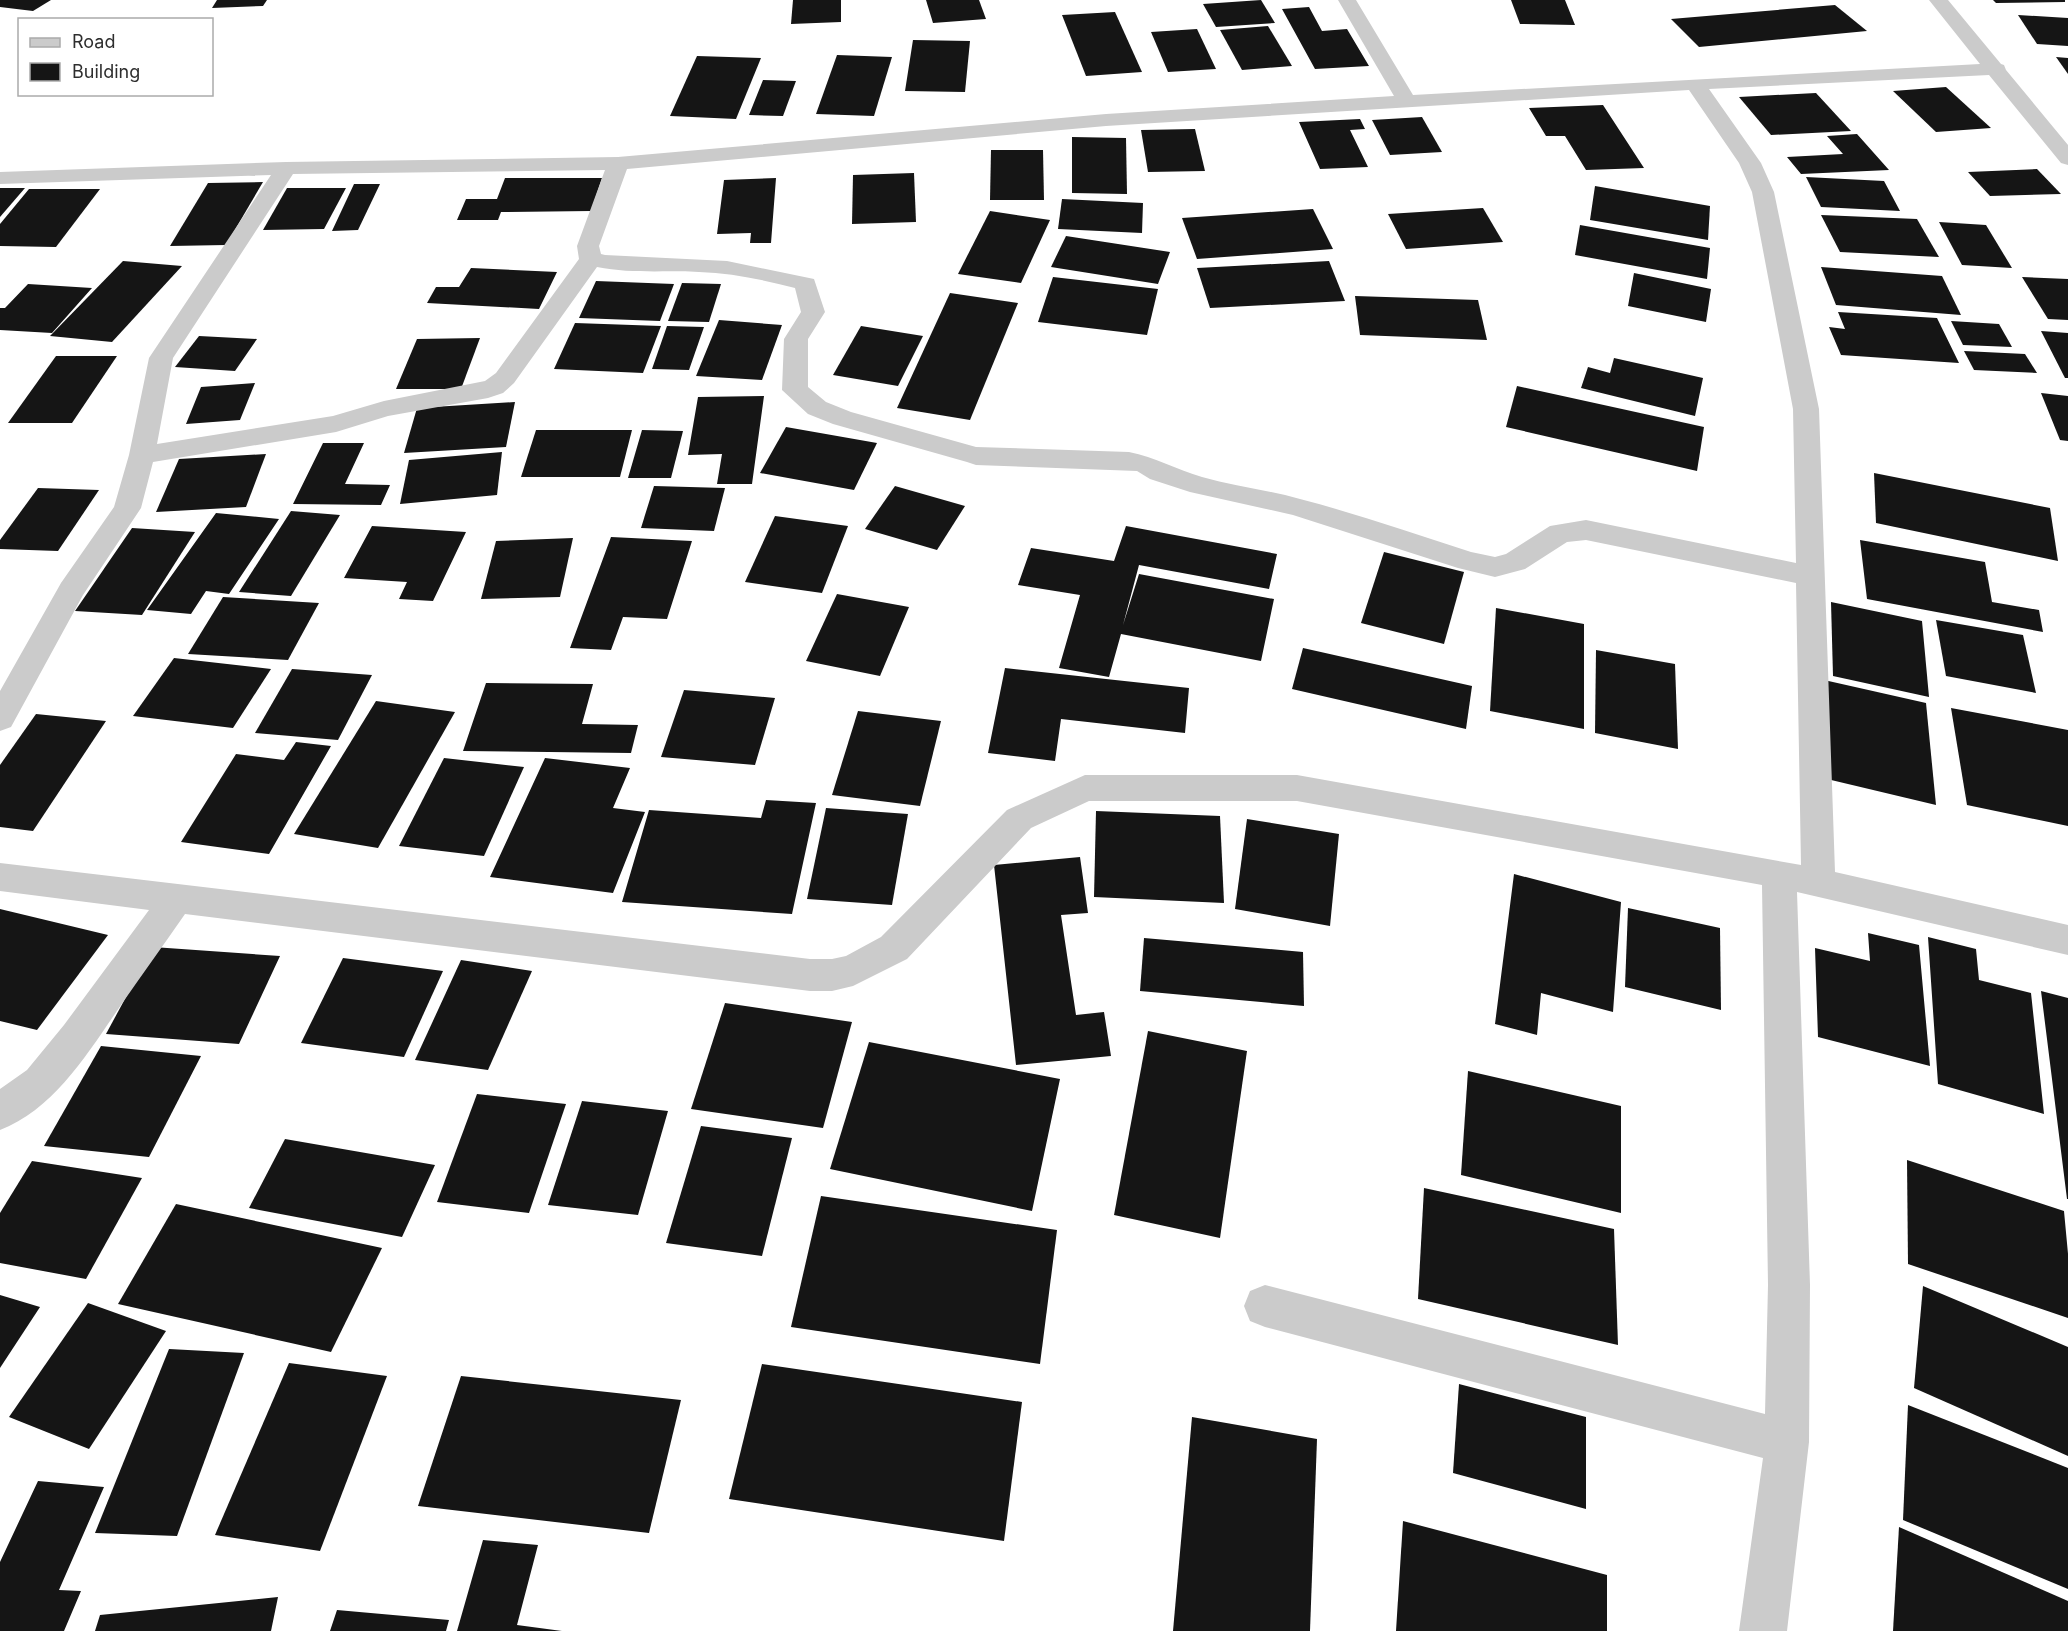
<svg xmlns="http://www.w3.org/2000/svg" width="2068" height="1631" viewBox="0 0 2068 1631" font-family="Inter,sans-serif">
<rect width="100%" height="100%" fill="#fff"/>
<g fill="#151515">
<path d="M0,0h51l-18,11 -33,-4z"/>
<path d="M217,0h50l-4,6 -51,2z"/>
<path d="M793,0h48v22l-50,2z"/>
<path d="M926,0h53l7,19 -53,4z"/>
<path d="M1261,0l14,23 -59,4 -13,-23z"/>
<path d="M1511,0h54l10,25 -55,-1z"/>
<path d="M1993,0h72v2l-69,1z"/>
<path d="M1835,5l32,26 -168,16 -28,-28z"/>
<path d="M1309,7l13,24 25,-2 22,37 -54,3 -33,-60z"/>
<path d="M1115,12l27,60 -56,4 -24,-61z"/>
<path d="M2018,15l50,3v28l-31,-2z"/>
<path d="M1268,26l24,40 -50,4 -22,-40z"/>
<path d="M1197,29l19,40 -48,3 -17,-40z"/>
<path d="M913,40l57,1 -5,51 -60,-1z"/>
<path d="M837,55l55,2 -18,59 -58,-2z"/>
<path d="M697,56l64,2 -25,61 -66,-3z"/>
<path d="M2056,57l12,1v16z"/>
<path d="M763,80l33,1 -13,35 -34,-1z"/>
<path d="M1946,87l45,41 -55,4 -43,-41z"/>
<path d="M1816,93l35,38 -80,4 -32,-38z"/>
<path d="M1603,105l41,63 -58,2 -21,-34h-19l-17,-28z"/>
<path d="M1422,117l20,35 -52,3 -18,-35z"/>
<path d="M1360,119l5,10 -15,1 18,37 -48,2 -21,-47z"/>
<path d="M1195,129l10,42 -57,1 -7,-42z"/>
<path d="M1857,134l32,36 -88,4 -14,-17 56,-3 -16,-18z"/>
<path d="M1072,137l54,1 1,56 -55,-1z"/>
<path d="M991,150h52l1,50h-54z"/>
<path d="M2037,169l24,25 -71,2 -22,-24z"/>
<path d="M914,173l2,49 -64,2 1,-49z"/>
<path d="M1806,177l78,4 16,30 -79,-4z"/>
<path d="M505,178h97l-11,33 -90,1 -3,8h-41l9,-21h31z"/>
<path d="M776,178l-5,65h-21l1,-10 -34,1 7,-54z"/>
<path d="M263,182l-37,63 -56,1 38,-63z"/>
<path d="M354,184h26l-22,46 -26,1z"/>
<path d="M1595,186l115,20 -2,34 -118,-20z"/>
<path d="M0,188h25l-25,29z"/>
<path d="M287,188h59l-22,41 -61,1z"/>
<path d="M29,189h71l-44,58 -56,-1v-22z"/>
<path d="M1062,199l81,4 -1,30 -84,-4z"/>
<path d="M1483,208l20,34 -97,7 -18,-35z"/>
<path d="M1313,209l20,40 -136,10 -15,-41z"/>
<path d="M990,211l60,9 -29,63 -63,-9z"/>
<path d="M1821,215l96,4 22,38 -99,-5z"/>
<path d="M1939,222l47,3 26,43 -50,-3z"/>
<path d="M1580,225l130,23 -3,31 -132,-24z"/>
<path d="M1066,236l104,16 -12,32 -107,-17z"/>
<path d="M123,261l59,5 -70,76 -62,-6z"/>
<path d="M1329,261l16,40 -135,7 -13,-40z"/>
<path d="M1821,267l121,9 19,39 -125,-10z"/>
<path d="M471,268l86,4 -18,37 -112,-6 9,-16h23z"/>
<path d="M1634,273l77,16 -5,33 -78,-16z"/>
<path d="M1053,277l105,12 -11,46 -109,-13z"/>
<path d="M2022,277l46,2v41l-20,-1z"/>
<path d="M596,281l78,3 -14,37 -81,-3z"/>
<path d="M682,283l39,1 -12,38 -41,-1z"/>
<path d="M28,284l64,4 -40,45 -52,-3v-22h5z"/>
<path d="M950,293l68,10 -48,117 -73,-12z"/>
<path d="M1355,296l123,4 9,40 -127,-5z"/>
<path d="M1838,312l99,6 22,45 -118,-8 -12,-28 16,2z"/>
<path d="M719,320l63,5 -20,55 -66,-4z"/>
<path d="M1951,321l48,3 13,23 -49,-2z"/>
<path d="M575,323l86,3 -18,47 -89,-4z"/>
<path d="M667,326l37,1 -15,43 -37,-1z"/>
<path d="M861,326l62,10 -25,50 -65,-11z"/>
<path d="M2041,331l27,2v45h-3z"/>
<path d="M199,336l58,3 -22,32 -60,-4z"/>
<path d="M480,338l-19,51h-65l21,-50z"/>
<path d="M1964,351l61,3 12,19 -63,-3z"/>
<path d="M56,356h61l-45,67h-64z"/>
<path d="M1614,358l89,20 -8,38 -114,-28 7,-21 22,6z"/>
<path d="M255,383l-15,37 -54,4 15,-37z"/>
<path d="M1517,386l187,41 -7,44 -191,-44z"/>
<path d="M2041,393l27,3v45l-8,-1z"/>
<path d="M764,396l-12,88h-35l5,-30 -34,1 10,-58z"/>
<path d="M515,402l-9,45 -102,6 13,-45z"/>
<path d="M786,427l91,16 -23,47 -94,-17z"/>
<path d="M536,430h96l-12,47h-99z"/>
<path d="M642,430l41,1 -12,47h-43z"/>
<path d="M323,443h41l-19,41 45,1 -9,20 -88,-1z"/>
<path d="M502,452l-5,43 -97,9 9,-44z"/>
<path d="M266,454l-20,53 -90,5 23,-53z"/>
<path d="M1874,473l176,35 8,53 -182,-38z"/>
<path d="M654,486l71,2 -11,43 -73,-3z"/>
<path d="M895,486l70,20 -28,44 -72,-21z"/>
<path d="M38,488l61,2 -41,61 -58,-2v-9z"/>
<path d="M291,511l49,4 -49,81 -52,-4z"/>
<path d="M216,513l63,6 -50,75 -23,-3 -15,23 -44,-4z"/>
<path d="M775,516l73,10 -26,67 -77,-11z"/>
<path d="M372,526l94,6 -33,69 -34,-2 8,-17 -63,-4z"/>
<path d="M1126,526l151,28 -8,35 -130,-24 -16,60 16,-51 135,25 -13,62 -140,-27 -12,43 -50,-9 21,-73 -62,-10 13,-37 83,13z"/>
<path d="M132,528l63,4 -53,83 -67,-4z"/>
<path d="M611,537l81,4 -25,78 -44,-2 -12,33 -41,-2z"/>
<path d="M573,538l-13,59 -79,2 15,-58z"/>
<path d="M1860,540l125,22 7,40 47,8 4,22 -176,-33z"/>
<path d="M1384,552l80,20 -20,72 -83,-21z"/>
<path d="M837,594l72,13 -29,69 -74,-15z"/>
<path d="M223,597l96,6 -31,57 -100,-6z"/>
<path d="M1831,602l91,19 7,76 -96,-21z"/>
<path d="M1496,608l88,16v105l-94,-18z"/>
<path d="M1936,620l87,15 13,58 -90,-17z"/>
<path d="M1303,648l169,38 -6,43 -174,-40z"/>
<path d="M1596,650l79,14 3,85 -83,-16z"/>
<path d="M174,658l97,11 -38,59 -100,-12z"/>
<path d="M1005,668l184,20 -4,45 -124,-14 -6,42 -67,-8z"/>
<path d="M292,669l80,6 -34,65 -83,-7z"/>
<path d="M1824,680l102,23 10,102 -109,-26z"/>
<path d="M486,683l107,1 -11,40 56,1 -7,28 -168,-2z"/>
<path d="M684,690l91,8 -20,67 -94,-8z"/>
<path d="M376,701l79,11 -77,136 -84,-14z"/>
<path d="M1951,708l117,22v96l-101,-21z"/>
<path d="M858,711l83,10 -21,85 -88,-11z"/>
<path d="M36,714l70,7 -73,110 -33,-4v-62z"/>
<path d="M296,742l35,4 -62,108 -88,-12 55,-88 48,6z"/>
<path d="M444,758l80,9 -40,89 -85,-10z"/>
<path d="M545,758l85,10 -17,40 32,4 -32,81 -123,-16z"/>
<path d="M766,800l50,3 -24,111 -170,-12 27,-92 112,8z"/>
<path d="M826,808l82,6 -16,91 -85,-6z"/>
<path d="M1096,811l124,5 4,87 -130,-6z"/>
<path d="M1247,819l92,15 -9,92 -95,-17z"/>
<path d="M1080,857l8,56 -27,2 15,100 28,-3 7,44 -95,9 -22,-200z"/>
<path d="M1514,874l107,28 -8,110 -72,-19 -4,42 -42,-11z"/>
<path d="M1628,908l92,20 1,82 -96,-23z"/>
<path d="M0,909l108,26 -71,95 -37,-9z"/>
<path d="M1868,933l51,12 11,121 -112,-29 -3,-89 55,13z"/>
<path d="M1928,937l48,12 3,31 52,13 13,121 -106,-30z"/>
<path d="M1144,938l159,14 1,54 -164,-15z"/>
<path d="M153,947l127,9 -41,88 -133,-10z"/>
<path d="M343,958l100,13 -39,86 -103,-14z"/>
<path d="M461,960l71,11 -44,99 -73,-10z"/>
<path d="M2041,991l27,7v201h-1z"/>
<path d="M725,1003l127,19 -29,106 -132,-19z"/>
<path d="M1148,1031l99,20 -27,187 -106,-23z"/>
<path d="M869,1042l191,37 -28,132 -202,-42z"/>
<path d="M101,1046l100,10 -52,101 -105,-11z"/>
<path d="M1468,1071l153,35v107l-160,-38z"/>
<path d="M477,1094l89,10 -37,109 -92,-11z"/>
<path d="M582,1101l86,10 -30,104 -90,-10z"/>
<path d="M701,1126l91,12 -30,118 -96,-13z"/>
<path d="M285,1139l150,26 -33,72 -153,-29z"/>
<path d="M1907,1160l157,51 4,43v64l-160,-54z"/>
<path d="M32,1161l110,17 -56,101 -86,-16v-50z"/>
<path d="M1424,1188l190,41 4,116 -200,-46z"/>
<path d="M821,1196l236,34 -17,134 -249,-37z"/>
<path d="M176,1204l206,44 -51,104 -213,-48z"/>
<path d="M1923,1286l145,61v109l-154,-68z"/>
<path d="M0,1295l40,12 -40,61z"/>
<path d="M88,1303l78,28 -77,118 -80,-32z"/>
<path d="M169,1349l75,4 -67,183 -82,-3z"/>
<path d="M289,1363l98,13 -67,175 -105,-16z"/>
<path d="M762,1364l260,38 -18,139 -275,-42z"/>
<path d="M461,1376l220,24 -32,133 -231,-27z"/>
<path d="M1459,1384l127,33v92l-133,-36z"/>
<path d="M1908,1405l160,63v121l-165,-69z"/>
<path d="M1192,1417l125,22 -7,192h-137z"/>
<path d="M38,1481l66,6 -45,103 22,1 -17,40h-64v-69z"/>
<path d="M1403,1521l204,54v56h-211z"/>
<path d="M1899,1527l169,74v30h-175z"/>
<path d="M483,1540l55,5 -21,80 45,6h-105z"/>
<path d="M278,1597l-7,34h-176l5,-16z"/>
<path d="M337,1610l112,10 -3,11h-116z"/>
</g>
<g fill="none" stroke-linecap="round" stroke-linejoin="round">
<path fill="#cbcbcb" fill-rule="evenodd" d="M1338,0h18l57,95 567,-31 -51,-64h19l53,64 3,1 2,5 62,75v20l-7,-2 -72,-88 -280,14 52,74 13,29 45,217 16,463 233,53v30l-271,-63 13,393 -1,157 -22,189h-48l24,-173 -498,-131 -15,-6 -6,-15 6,-15 15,-6 500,129 3,-129 -6,-400 -465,-84h-208l-58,27 -124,131 -54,27 -21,5h-22l-625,-77c-21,30 -43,61 -64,91 -32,46 -66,104 -121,125v-41l27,-19 37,-45 85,-115 -149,-19v-28l810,96h22l14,-3 35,-19 126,-127 78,-35h212l504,90 -5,-282 -210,-43 -19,2 -42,27 -30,8 -37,-9 -165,-53 -103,-23 -40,-13 -13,-8 -161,-6 -9,-3 -134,-38 -25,-10 -26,-24 2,-51 17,-27 -6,-24c-31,-8 -63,-15 -96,-16 -34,-2 -68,2 -102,-5l-83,116 -11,10 -15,5 -100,18 -52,16 -183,30 -12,46 -58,87 -72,132 -11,4v-40l61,-108 53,-76 15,-52 20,-97 122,-183 -271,9v-12l286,-10 332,-5 488,-43 288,-18zM1689,90l50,73 13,29 41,217 3,154 -210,-43 -36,6 -44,28 -11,3 -24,-5c-57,-18 -113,-38 -171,-53 -32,-9 -66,-13 -98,-22 -25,-7 -47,-20 -73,-25l-153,-5 -125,-35 -25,-10 -18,-15v-48l17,-27 -11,-33 -87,-18 -122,-6 -4,-1 -2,-8 28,-77 479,-43zM605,170l-28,76 2,13 -83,114 -11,8 -101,20 -51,15 -176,28 16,-86 120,-184z"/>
</g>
<rect x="18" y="18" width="195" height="78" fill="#ffffff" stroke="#ababab" stroke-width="1.5"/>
<rect x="30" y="38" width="30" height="9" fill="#cbcbcb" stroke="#ababab" stroke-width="1.5"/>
<text x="72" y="48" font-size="18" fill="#2e2e2e">Road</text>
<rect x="30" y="63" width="30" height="18" fill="#151515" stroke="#ababab" stroke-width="1.5"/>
<text x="72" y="78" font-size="18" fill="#2e2e2e">Building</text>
</svg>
